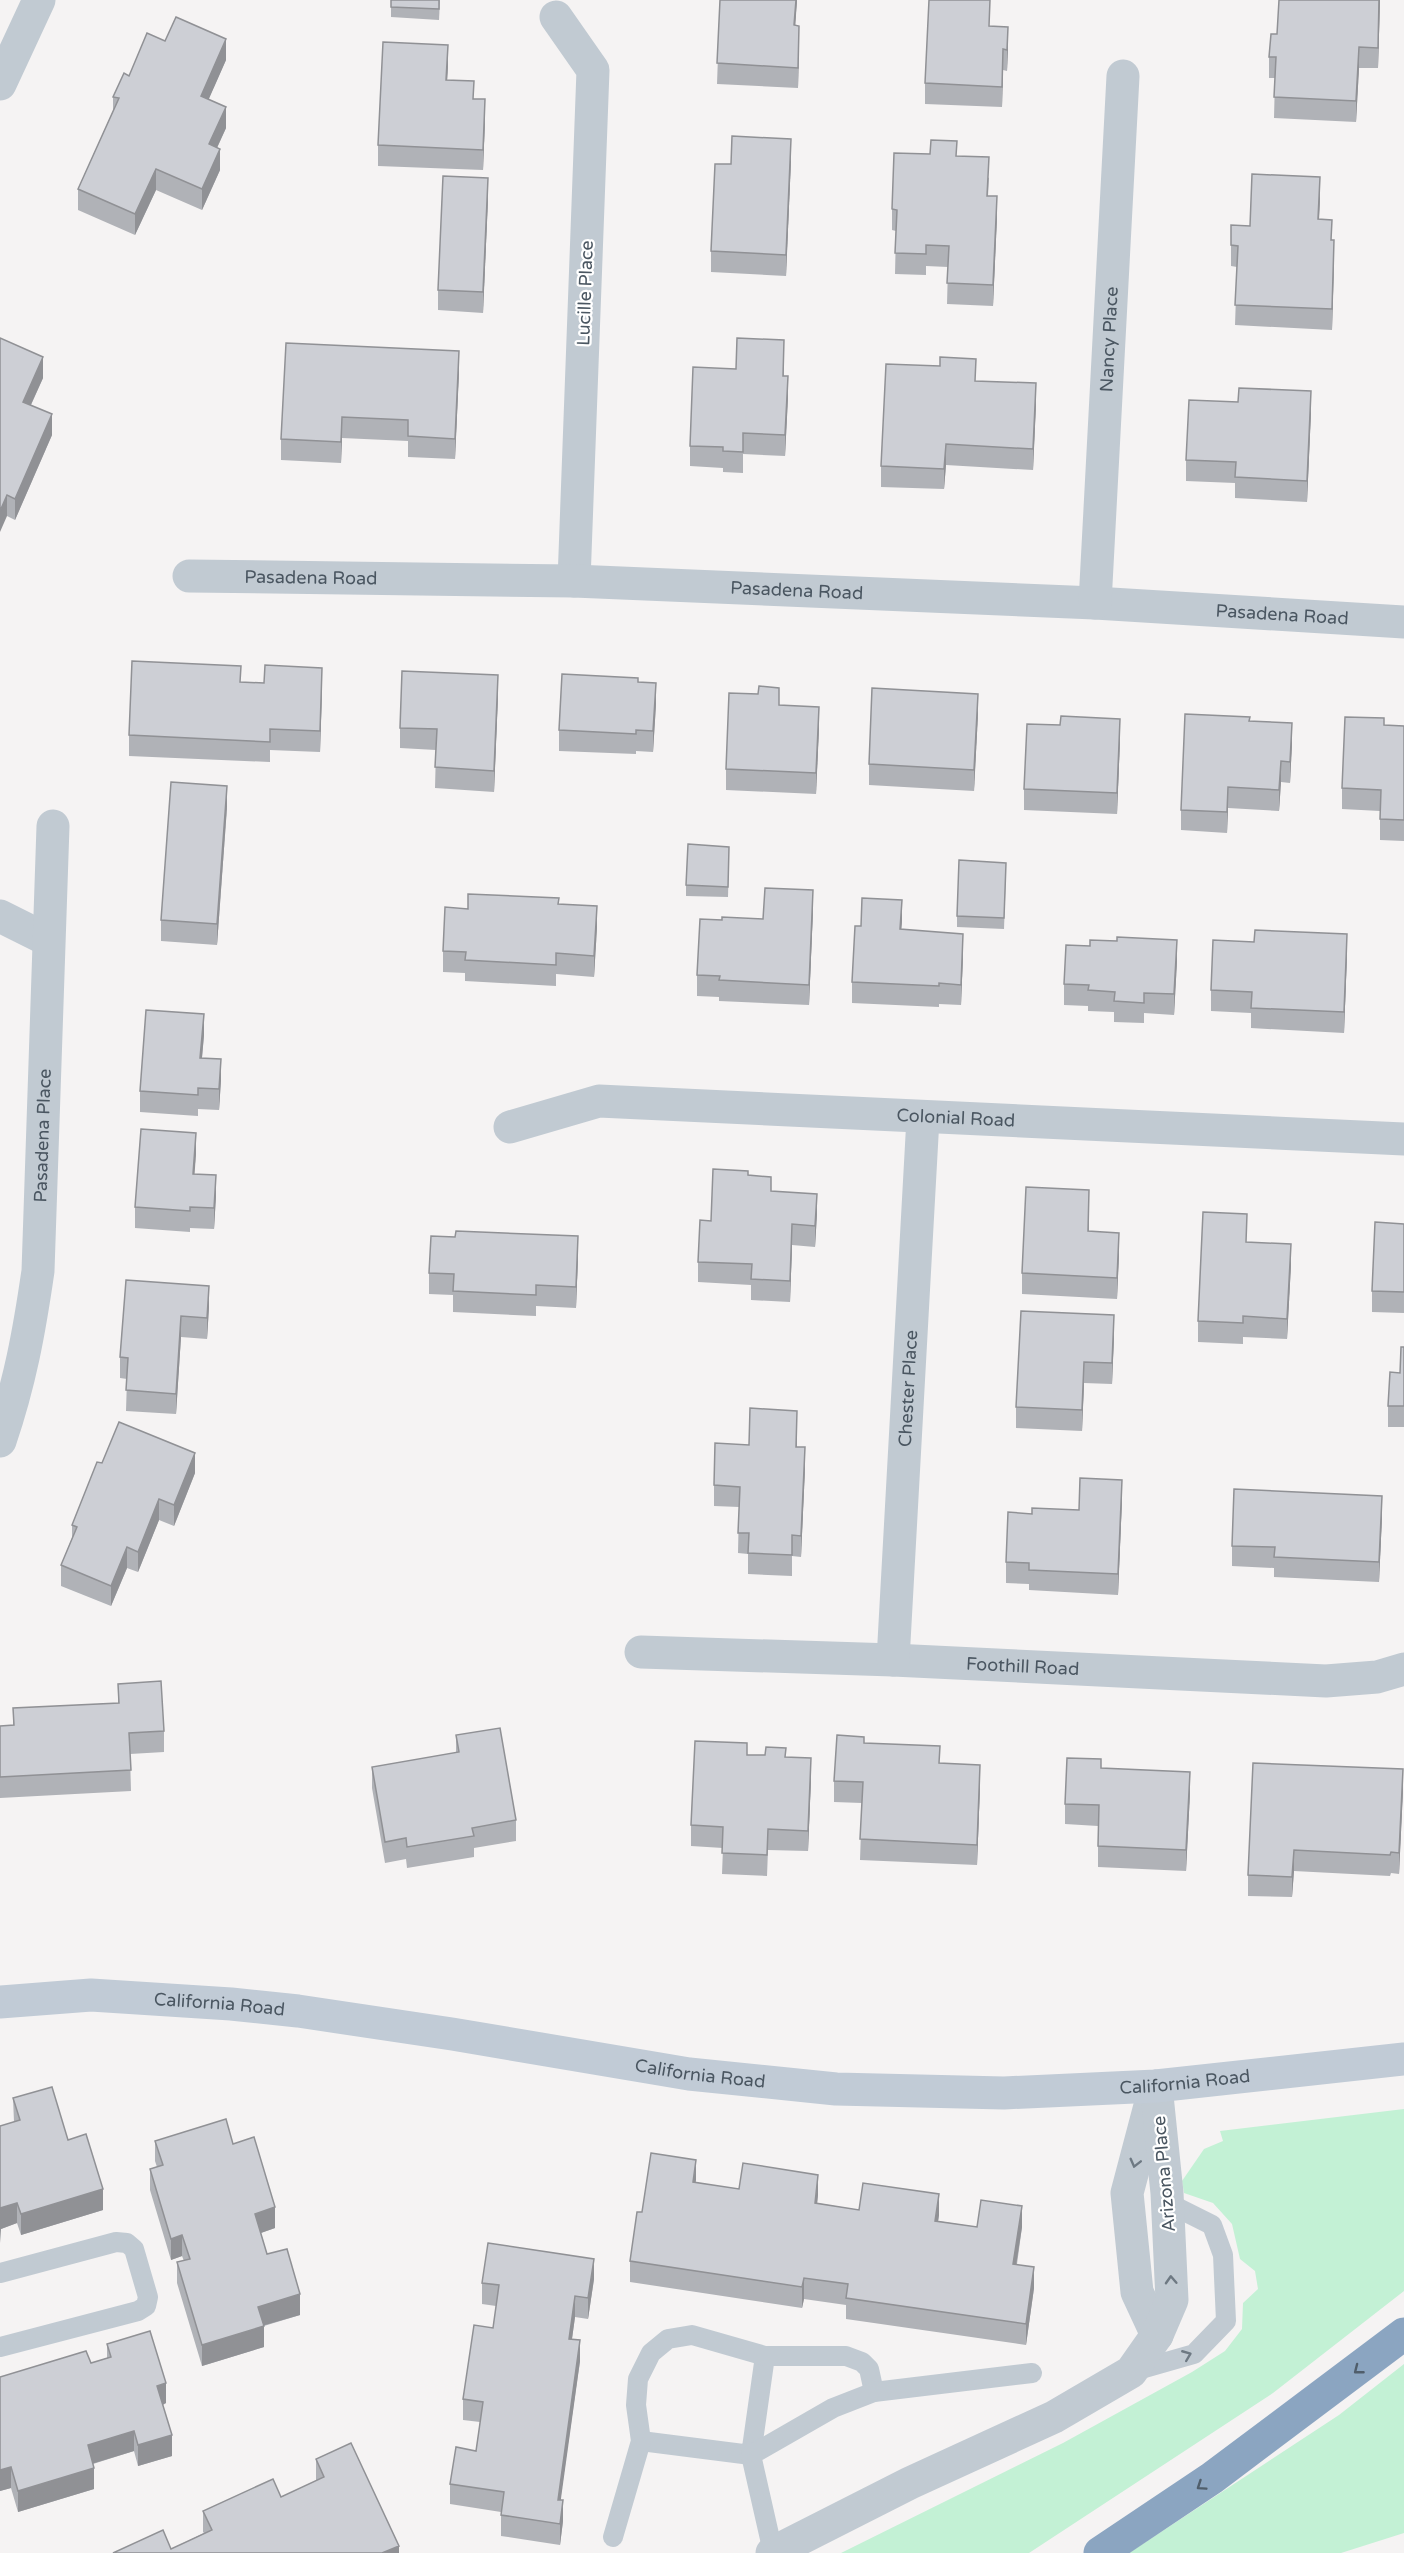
<svg xmlns="http://www.w3.org/2000/svg" width="1404" height="2553" viewBox="0 0 1404 2553" font-family="'Varela Round',sans-serif">
<rect width="100%" height="100%" fill="#f5f3f3"/>
<g fill="#c3f1d5">
<path d="M1404,2109v182l-131,102 -244,160h-188l222,-110 129,-71 33,-21 17,-22 1,-26 15,-14 -3,-18 -15,-12 -8,-35 -19,-21 -29,-10 -2,-12 22,-32 19,-8 -3,-10z"/>
<path d="M1404,2364v169l-63,20h-212l210,-138z"/>
</g>
<g fill="none" stroke-linecap="round" stroke-linejoin="round">
<g stroke="#c1cad2" stroke-width="20">
<path d="M0,2273l116,-31 11,1 7,6 14,48 -2,9 -8,5 -138,36"/>
<path d="M1131,2372l63,-18 32,-33 -3,-66 -11,-30 -44,-22"/>
<path d="M641,2441l110,14 14,-99"/>
<path d="M613,2537l28,-96 -5,-36 2,-26 13,-26 17,-14 24,-4 73,21h81l16,6 7,7 5,23"/>
<path d="M773,2552l-22,-97 82,-47 41,-16 158,-19"/>
</g>
<g stroke="#c1cad2" stroke-width="33">
<path d="M556,17l37,53 -19,511"/>
<path d="M0,84l39,-84"/>
<path id="s1" d="M189,576l385,5 521,22 309,19"/>
<path id="s2" d="M1095,603l28,-527"/>
<path d="M0,916l48,24"/>
<path id="s3" d="M510,1127l89,-26 805,38"/>
<path id="s4" d="M0,1441c20,-59 29,-108 38,-170l15,-445"/>
<path id="s5" d="M641,1652l252,8 433,21 51,-4 27,-8"/>
<path id="s6" d="M893,1660l30,-542"/>
<path d="M1151,2102l-24,91 10,99 20,43"/>
<path d="M772,2553l138,-70 144,-66 77,-45 26,-37 15,-35 -5,-107 -11,-107"/>
</g>
<path stroke="#c1cbd6" stroke-width="33" id="s7" d="M0,2002l91,-7 140,9 67,7 154,23 237,40 147,15 168,4 152,-7 248,-27"/>
<path stroke="#8ba5c1" stroke-width="33" d="M1100,2553l112,-75 192,-144"/>
</g>
<g fill="#b0b2b7">
<path d="M440,0l-1,20 -48,-3v-10z"/>
<path d="M720,0h77l-2,25 4,21 -1,42 -81,-4z"/>
<path d="M1380,0l-2,68h-19l-3,54 -82,-4 1,-40h-6v-21l8,-23z"/>
<path d="M990,26l18,22 -1,23 -4,-1 -1,37 -77,-3v-21z"/>
<path d="M165,41l61,19 -18,40 18,28 -9,20 3,22 -18,40 -46,-20 -21,45 -57,-25v-21l35,-78v-14l16,-21z"/>
<path d="M448,66l-1,14 27,19 11,21 -2,50 -105,-4v-21z"/>
<path d="M957,156l32,22 -1,18 9,21 -4,89 -46,-2 1,-37 -22,-1v9l-31,-1 1,-43 -4,-1v-21z"/>
<path d="M791,160l-5,116 -75,-4v-21z"/>
<path d="M1320,198l-1,21 13,21 2,21 -2,69 -97,-5 2,-58 -6,-1v-41l19,1z"/>
<path d="M488,199l-5,114 -45,-3v-20z"/>
<path d="M0,338l43,40 -12,27 21,30 -37,85 -8,-4z"/>
<path d="M784,340v36l4,21 -3,59 -42,-2v19l-20,-1v-4l-33,-2v-20l46,-77z"/>
<path d="M459,372l-4,87 -47,-2v-16l-66,-3 -1,25 -60,-3v-21z"/>
<path d="M976,381l60,23 -3,66 -87,-5 -2,24 -63,-2v-21z"/>
<path d="M1238,402l73,10 -4,90 -72,-4v-15l-49,-2v-21z"/>
<path d="M241,682l23,1 58,6 -2,63 -50,-2v12l-141,-6v-21z"/>
<path d="M638,682l18,22 -3,48 -17,-1v3l-77,-3v-21z"/>
<path d="M498,696l-4,96 -59,-4 1,-38 -36,-2v-20z"/>
<path d="M779,706l40,22 -3,66 -90,-4v-21z"/>
<path d="M978,714l-4,77 -105,-6v-21z"/>
<path d="M1250,721l42,23 -2,39 -9,-1 -2,29 -51,-3 -1,25 -46,-3v-20z"/>
<path d="M1060,725l60,15 -3,74 -93,-4v-21z"/>
<path d="M1384,725l20,1v115l-24,-1v-29l-38,-2v-21z"/>
<path d="M227,807l-10,138 -56,-4v-21z"/>
<path d="M729,857l-1,40 -42,-1v-11z"/>
<path d="M1006,873l-2,56 -47,-2v-11z"/>
<path d="M559,904l38,23 -3,50 -38,-3v12l-91,-5v-8l-22,-1v-21l25,-42z"/>
<path d="M813,910l-4,95 -90,-4v-4l-22,-1v-21l25,-55 41,-1z"/>
<path d="M902,921l-1,8 62,26 -2,50 -22,-1v3l-87,-4v-21z"/>
<path d="M1347,955l-3,78 -93,-5v-15l-40,-2v-21z"/>
<path d="M1177,961l-3,54 -30,-2v10l-30,-1v-10l-26,-1v-5l-24,-1v-21z"/>
<path d="M204,1035l-2,23 19,22 -2,30 -21,-1v7l-58,-4v-21z"/>
<path d="M196,1154l-2,20 22,22 -2,33 -24,-1v4l-55,-4v-21z"/>
<path d="M748,1175l23,16 46,23 -2,33 -23,-2 -2,57 -39,-2v-15l-53,-3v-20l13,-41z"/>
<path d="M1089,1211v20l30,23 -2,45 -95,-5v-21z"/>
<path d="M1404,1224v89l-32,-1v-21z"/>
<path d="M1247,1242l44,23 -4,74 -44,-2v7l-45,-2v-21z"/>
<path d="M578,1257l-2,51 -40,-2v10l-83,-4v-17l-24,-1v-21z"/>
<path d="M126,1280l83,27 -2,32 -26,-2 -5,77 -50,-3 1,-32 -7,-1v-21z"/>
<path d="M1114,1336l-2,48 -28,-1 -2,48 -66,-3v-21z"/>
<path d="M1404,1347v80h-16v-21l12,-33z"/>
<path d="M797,1432v15l8,21 -4,89 -9,-1v20l-44,-2v-20l-10,-1 1,-46 -25,-1v-21l35,-40z"/>
<path d="M102,1463l93,10 -21,53 -15,-6 -21,52 -11,-4 -16,38 -50,-20v-21l11,-27v-13z"/>
<path d="M1122,1500l-4,95 -89,-5v-6l-23,-1v-21l26,-48 47,-4z"/>
<path d="M1382,1517l-3,65 -105,-5v-9l-42,-2v-20z"/>
<path d="M118,1684l46,47v21l-34,2 1,37 -131,7v-72l13,-1v-17l105,-5z"/>
<path d="M456,1735l60,85v21l-42,7v9l-67,11 -1,-9 -21,4 -13,-75v-21l84,-14z"/>
<path d="M864,1743l76,20 40,23 -3,79 -117,-5 2,-57 -28,-1v-21z"/>
<path d="M747,1755l39,2 25,22 -3,72 -40,-1 -1,26 -45,-2 1,-26 -32,-2v-21z"/>
<path d="M1101,1768l89,25 -4,78 -88,-4v-41l-33,-2v-20z"/>
<path d="M1403,1790l-4,84 -8,-1 -1,3 -96,-5 -2,26 -44,-1v-21z"/>
<path d="M13,2098l55,42 35,70 -82,25 -4,-12 -16,6v14l-1,-117 14,-4z"/>
<path d="M155,2141l78,3 42,84 -14,5 6,21 33,61 -36,11v21l-62,19 -25,-83v-21l7,-1 -2,-5 -11,4 -21,-70v-21l7,-2 -2,-6z"/>
<path d="M696,2183l43,6 79,6 -1,8 42,7 80,5 -1,6 39,6h45l-5,37 17,24 -8,57 -180,-26v-14l-42,-6 -2,9 -172,-26v-21l12,-49z"/>
<path d="M594,2279l-6,40 -13,-2 -3,22 8,22 -20,139 3,21 -3,24 -59,-9v-24l-51,-8v-20l26,-33 4,-29 -17,-2v-21l30,-71 3,-22 -14,-2v-21z"/>
<path d="M107,2344l59,59 -3,2 9,51 -34,10 -4,-15 -41,13 1,25 -76,23 -7,-24 -11,3v-114l91,-14 16,-5z"/>
<path d="M316,2459l83,94 -228,-4 33,-16 -1,-1v-21l78,-14 35,-16z"/>
</g>
<g fill="#909195">
<path d="M796,0h1l-3,46v-21z"/>
<path d="M1379,0h1l-2,68v-20z"/>
<path d="M799,26v20l-1,42v-20z"/>
<path d="M1008,27v21l-1,23v-21z"/>
<path d="M226,39v21l-25,57v-21z"/>
<path d="M448,45v21l-2,35v-21z"/>
<path d="M1359,47v21l-3,54v-21z"/>
<path d="M1003,49v21l-1,37v-20z"/>
<path d="M485,99v21l-2,50v-20z"/>
<path d="M226,107v21l-17,37v-21z"/>
<path d="M791,139v21l-5,116v-21z"/>
<path d="M220,149v21l-18,40v-21z"/>
<path d="M156,169v21l-21,45v-21z"/>
<path d="M1320,177v21l-2,42v-21z"/>
<path d="M488,178v21l-5,114v-21z"/>
<path d="M997,196v21l-4,89v-21z"/>
<path d="M1334,240v21l-2,69v-21z"/>
<path d="M459,351v21l-4,87v-20z"/>
<path d="M43,357v21l-20,44v-20z"/>
<path d="M788,376v21l-3,59v-21z"/>
<path d="M1036,383v21l-3,66v-21z"/>
<path d="M1311,391v21l-4,90v-21z"/>
<path d="M52,414v21l-37,85v-21z"/>
<path d="M342,417v21l-1,25v-21z"/>
<path d="M946,444v21l-2,24v-20z"/>
<path d="M7,495v21l-7,16v-21z"/>
<path d="M322,668v21l-2,63v-21z"/>
<path d="M498,675v21l-4,96v-21z"/>
<path d="M656,683v21l-3,48v-21z"/>
<path d="M978,694v20l-4,77v-21z"/>
<path d="M819,707v21l-3,66v-21z"/>
<path d="M1120,719v21l-3,74v-21z"/>
<path d="M1292,723v21l-2,39v-21z"/>
<path d="M1281,761v21l-2,29v-21z"/>
<path d="M227,786v21l-10,138v-21z"/>
<path d="M1228,787v21l-1,25v-21z"/>
<path d="M813,890v20l-4,95v-20z"/>
<path d="M902,900v21l-2,29v-21z"/>
<path d="M597,906v21l-3,50v-21z"/>
<path d="M963,934v21l-2,50v-20z"/>
<path d="M1347,934v21l-3,78v-21z"/>
<path d="M1177,940v21l-3,54v-21z"/>
<path d="M204,1014v21l-4,44v-21z"/>
<path d="M221,1059v21l-2,30v-21z"/>
<path d="M196,1133v21l-3,41v-21z"/>
<path d="M216,1175v21l-2,33v-21z"/>
<path d="M1089,1190v21l-1,41v-21z"/>
<path d="M817,1194v20l-2,33v-21z"/>
<path d="M792,1224v21l-2,57v-21z"/>
<path d="M1119,1233v21l-2,45v-21z"/>
<path d="M578,1236v21l-2,51v-21z"/>
<path d="M1291,1244v21l-4,74v-20z"/>
<path d="M209,1286v21l-2,32v-21z"/>
<path d="M1114,1315v21l-2,48v-21z"/>
<path d="M181,1316v21l-5,77v-20z"/>
<path d="M1084,1362v21l-2,48v-21z"/>
<path d="M797,1411v21l-1,35v-20z"/>
<path d="M805,1447v21l-4,89v-21z"/>
<path d="M195,1453v20l-21,53v-21z"/>
<path d="M1122,1480v20l-4,95v-21z"/>
<path d="M1382,1496v21l-3,65v-20z"/>
<path d="M159,1499v21l-21,52v-20z"/>
<path d="M127,1547v21l-16,38v-20z"/>
<path d="M811,1758v21l-3,72v-20z"/>
<path d="M980,1765v21l-3,79v-20z"/>
<path d="M1403,1769v21l-4,84v-21z"/>
<path d="M1190,1772v21l-4,78v-21z"/>
<path d="M1294,1850v21l-2,26v-20z"/>
<path d="M696,2160v20l-3,23v-21z"/>
<path d="M818,2175v20l-3,29v-21z"/>
<path d="M103,2189v21l-82,25v-21z"/>
<path d="M939,2194v21l-4,27v-21z"/>
<path d="M17,2203v20l-16,6 -1,14v-35z"/>
<path d="M1022,2206v21l-9,58v-21z"/>
<path d="M275,2207v21l-20,7v-21z"/>
<path d="M182,2235v21l-11,4v-21z"/>
<path d="M594,2259v20l-6,40v-21z"/>
<path d="M1034,2267v21l-8,57v-21z"/>
<path d="M804,2278v21l-2,9v-21z"/>
<path d="M300,2294v21l-42,12v-20z"/>
<path d="M575,2296v21l-6,43v-21z"/>
<path d="M264,2326v21l-62,19v-21z"/>
<path d="M580,2340v21l-22,159v-20z"/>
<path d="M166,2383v20l-9,4v-21z"/>
<path d="M134,2431v20l-46,14v-20z"/>
<path d="M172,2435v21l-34,10v-21z"/>
<path d="M11,2467v21l-11,3v-21z"/>
<path d="M94,2468v21l-76,23v-21z"/>
<path d="M563,2500v21l-3,24v-21z"/>
<path d="M399,2546v7h-17z"/>
</g>
<g fill="#cdcfd5" stroke="#909195" stroke-width="1.5">
<path d="M391,0h48v9l-48,-2z"/>
<path d="M720,0h76l-2,25 5,1 -1,42 -81,-5z"/>
<path d="M929,0h61l-1,26 19,1 -1,23 -4,-1 -1,38 -77,-4z"/>
<path d="M1279,0h100l-1,48 -19,-1 -3,54 -82,-4 2,-40h-7l2,-23h6z"/>
<path d="M176,17l50,22 -25,57 25,11 -17,37 11,5 -18,40 -46,-20 -21,45 -57,-25 41,-91 -6,-1 11,-24 5,3 18,-43 18,8z"/>
<path d="M383,42l65,3 -2,35 28,1 -1,18h12l-2,51 -105,-5z"/>
<path d="M732,136l59,3 -5,116 -75,-4 4,-87h16z"/>
<path d="M931,140l26,1 -1,15 33,1 -2,39h10l-4,89 -46,-2 2,-37 -23,-1v9l-31,-1 2,-43 -5,-1 2,-56 36,1z"/>
<path d="M1252,174l68,3 -2,42 14,1 -1,20h3l-2,69 -97,-4 3,-59 -7,-1v-20l19,1z"/>
<path d="M443,176l45,2 -5,114 -45,-2z"/>
<path d="M0,338l43,19 -20,45 29,12 -37,85 -8,-4 -7,16z"/>
<path d="M737,338l47,2 -1,36h5l-3,59 -42,-2v19l-20,-1v-4l-33,-1 3,-79 43,2z"/>
<path d="M286,343l173,8 -4,88 -47,-3v-16l-66,-3 -1,25 -60,-3z"/>
<path d="M940,357l36,2 -1,22 61,2 -3,66 -87,-5 -2,25 -63,-3 5,-102 54,2z"/>
<path d="M1239,388l72,3 -4,90 -72,-4 1,-15 -50,-2 3,-60 49,2z"/>
<path d="M132,661l109,5 -1,16 24,1 1,-18 57,3 -2,63 -50,-2v13l-141,-7z"/>
<path d="M402,671l96,4 -4,96 -59,-4 2,-38 -37,-1z"/>
<path d="M562,674l76,4v4l18,1 -3,48 -17,-1v4l-77,-4z"/>
<path d="M759,686l20,2v17l40,2 -3,66 -90,-4 3,-76 29,1z"/>
<path d="M872,688l106,6 -4,76 -105,-6z"/>
<path d="M1185,714l65,3 -1,4 43,2 -2,39 -9,-1 -2,29 -51,-3 -1,25 -46,-2z"/>
<path d="M1061,716l59,3 -3,74 -93,-4 3,-65 33,1z"/>
<path d="M1345,717l39,1v7l20,1v94l-24,-1 1,-29 -39,-2z"/>
<path d="M171,782l56,4 -10,138 -56,-4z"/>
<path d="M688,844l41,3 -1,40 -42,-2z"/>
<path d="M959,860l47,3 -2,55 -47,-2z"/>
<path d="M765,888l48,2 -4,95 -90,-5 1,-4 -23,-1 3,-56 22,1v-3l41,2z"/>
<path d="M468,894l91,4 -1,6 39,2 -3,50 -38,-3v12l-91,-5 1,-8 -23,-1 2,-44 23,2z"/>
<path d="M862,898l40,2 -2,29 63,5 -2,51 -22,-2v3l-87,-4 3,-56h6z"/>
<path d="M1255,930l92,4 -3,78 -93,-4 1,-16 -41,-2 2,-50 41,2z"/>
<path d="M1117,937l60,3 -3,54 -30,-1v10l-30,-2 1,-9 -27,-2 1,-5 -25,-1 2,-39 24,1v-6l27,1z"/>
<path d="M146,1010l58,4 -4,44 21,1 -2,30 -21,-1v7l-58,-4z"/>
<path d="M141,1129l55,4 -3,41 23,1 -2,33 -24,-1v4l-55,-4z"/>
<path d="M713,1169l35,2v4l23,2v14l46,3 -2,32 -23,-2 -2,57 -39,-2 1,-15 -54,-2 2,-42 11,1z"/>
<path d="M1026,1187l63,3 -1,41 31,2 -2,45 -95,-5z"/>
<path d="M1203,1212l44,2 -1,28 45,2 -4,75 -44,-3v7l-45,-2z"/>
<path d="M1375,1222l29,2v68l-32,-1z"/>
<path d="M456,1231l122,5 -2,51 -40,-2v10l-83,-4 1,-17 -25,-1 2,-37 24,1z"/>
<path d="M126,1280l83,6 -2,32 -26,-2 -5,78 -50,-4 2,-32 -8,-1z"/>
<path d="M1021,1311l93,4 -2,48 -28,-1 -2,48 -66,-3z"/>
<path d="M1401,1347h3v59h-16l2,-34 10,1z"/>
<path d="M750,1408l47,3 -1,36h9l-4,89 -9,-1v20l-44,-2 1,-20h-11l2,-46 -26,-2 1,-42 34,2z"/>
<path d="M119,1422l76,31 -21,52 -15,-6 -21,53 -11,-5 -16,39 -50,-21 16,-38 -5,-2 25,-63 5,1z"/>
<path d="M1080,1478l42,2 -4,94 -89,-4v-7l-23,-1 2,-50 24,2v-6l47,2z"/>
<path d="M1234,1489l148,7 -3,66 -105,-5 1,-10 -43,-1z"/>
<path d="M161,1681l3,50 -35,2 2,37 -131,7v-51l14,-1 -1,-17 106,-5 -1,-19z"/>
<path d="M500,1728l16,92 -44,8 2,8 -67,11 -1,-9 -21,4 -13,-75 87,-15 -3,-17z"/>
<path d="M837,1735l27,2v6l76,3 -1,17 41,2 -3,80 -117,-6 3,-57 -29,-1z"/>
<path d="M695,1741l52,2v12h18l1,-8 20,1 -1,9 26,1 -3,73 -40,-2 -1,26 -45,-2 1,-26 -32,-2z"/>
<path d="M1067,1758l34,1v9l89,4 -4,78 -88,-4 1,-41 -34,-1z"/>
<path d="M1253,1763l150,6 -4,84 -8,-1 -1,3 -96,-5 -2,27 -44,-2z"/>
<path d="M52,2087l16,53 18,-6 17,55 -82,25 -4,-11 -17,5v-82l20,-6 -7,-22z"/>
<path d="M226,2119l7,25 21,-7 21,70 -20,7 12,40 20,-5 13,45 -42,13 6,19 -62,19 -25,-83 13,-3 -8,-24 -11,4 -21,-70 13,-4 -8,-24z"/>
<path d="M651,2153l45,7 -3,22 46,7 4,-26 75,12 -3,28 44,7 4,-27 76,11 -4,27 42,6 4,-27 41,6 -9,58 21,3 -8,57 -180,-26 2,-14 -44,-6 -2,9 -172,-26 7,-49h5z"/>
<path d="M488,2243l106,16 -6,39 -13,-2 -6,43 11,1 -22,160h5l-3,24 -59,-9 3,-23 -54,-8 6,-37 20,4 7,-49 -20,-3 11,-74 19,3 6,-43 -17,-2z"/>
<path d="M150,2331l16,52 -9,3 15,49 -34,10 -4,-14 -46,14 6,23 -76,23 -7,-24 -11,3v-93l86,-26 5,12 20,-6 -4,-13z"/>
<path d="M351,2443l48,103 -17,7h-269l50,-23 8,19 41,-19 -9,-19 70,-32 8,18 43,-20 -8,-18z"/>
</g>
<defs><path id="oneway-chevron" d="M-2-3.5L2.5 0L-2 3.5" fill="none" stroke-width="1.6" stroke-linecap="round" stroke-linejoin="round" transform="scale(1.5)"/></defs>
<g stroke="#6e7983">
<use href="#oneway-chevron" transform="translate(1135 2163) rotate(104)"/>
<use href="#oneway-chevron" transform="translate(1171 2280) rotate(-93)"/>
<use href="#oneway-chevron" transform="translate(1187 2355) rotate(-22)"/>
</g>
<g stroke="#505e6b">
<use href="#oneway-chevron" transform="translate(1358 2370) rotate(142)"/>
<use href="#oneway-chevron" transform="translate(1201 2486) rotate(146)"/>
</g>
<g text-anchor="middle" stroke-width="4.5" stroke-linejoin="round" paint-order="stroke">
<g font-size="18" fill="#4a5661" stroke="#fff">
<text transform="translate(585 293) rotate(-88)" y="6">Lucille Place</text>
<text dy="6" stroke="none"><textPath href="#s2" startOffset="264">Nancy Place</textPath></text>
<text dy="6" stroke="none"><textPath href="#s1" startOffset="122">Pasadena Road</textPath></text>
<text dy="6" stroke="none"><textPath href="#s1" startOffset="608">Pasadena Road</textPath></text>
<text dy="6" stroke="none"><textPath href="#s1" startOffset="1094">Pasadena Road</textPath></text>
<text dy="6" stroke="none"><textPath href="#s3" startOffset="450">Colonial Road</textPath></text>
<text dy="6" stroke="none"><textPath href="#s4" startOffset="310">Pasadena Place</textPath></text>
<text dy="6" stroke="none"><textPath href="#s6" startOffset="272">Chester Place</textPath></text>
<text dy="6" stroke="none"><textPath href="#s5" startOffset="382">Foothill Road</textPath></text>
<text dy="6" stroke="none"><textPath href="#s7" startOffset="220">California Road</textPath></text>
<text dy="6" stroke="none"><textPath href="#s7" startOffset="706">California Road</textPath></text>
<text dy="6" stroke="none"><textPath href="#s7" startOffset="1192">California Road</textPath></text>
<text transform="translate(1164 2174) rotate(-95)" y="6">Arizona Place</text>
</g>
</g>
</svg>
